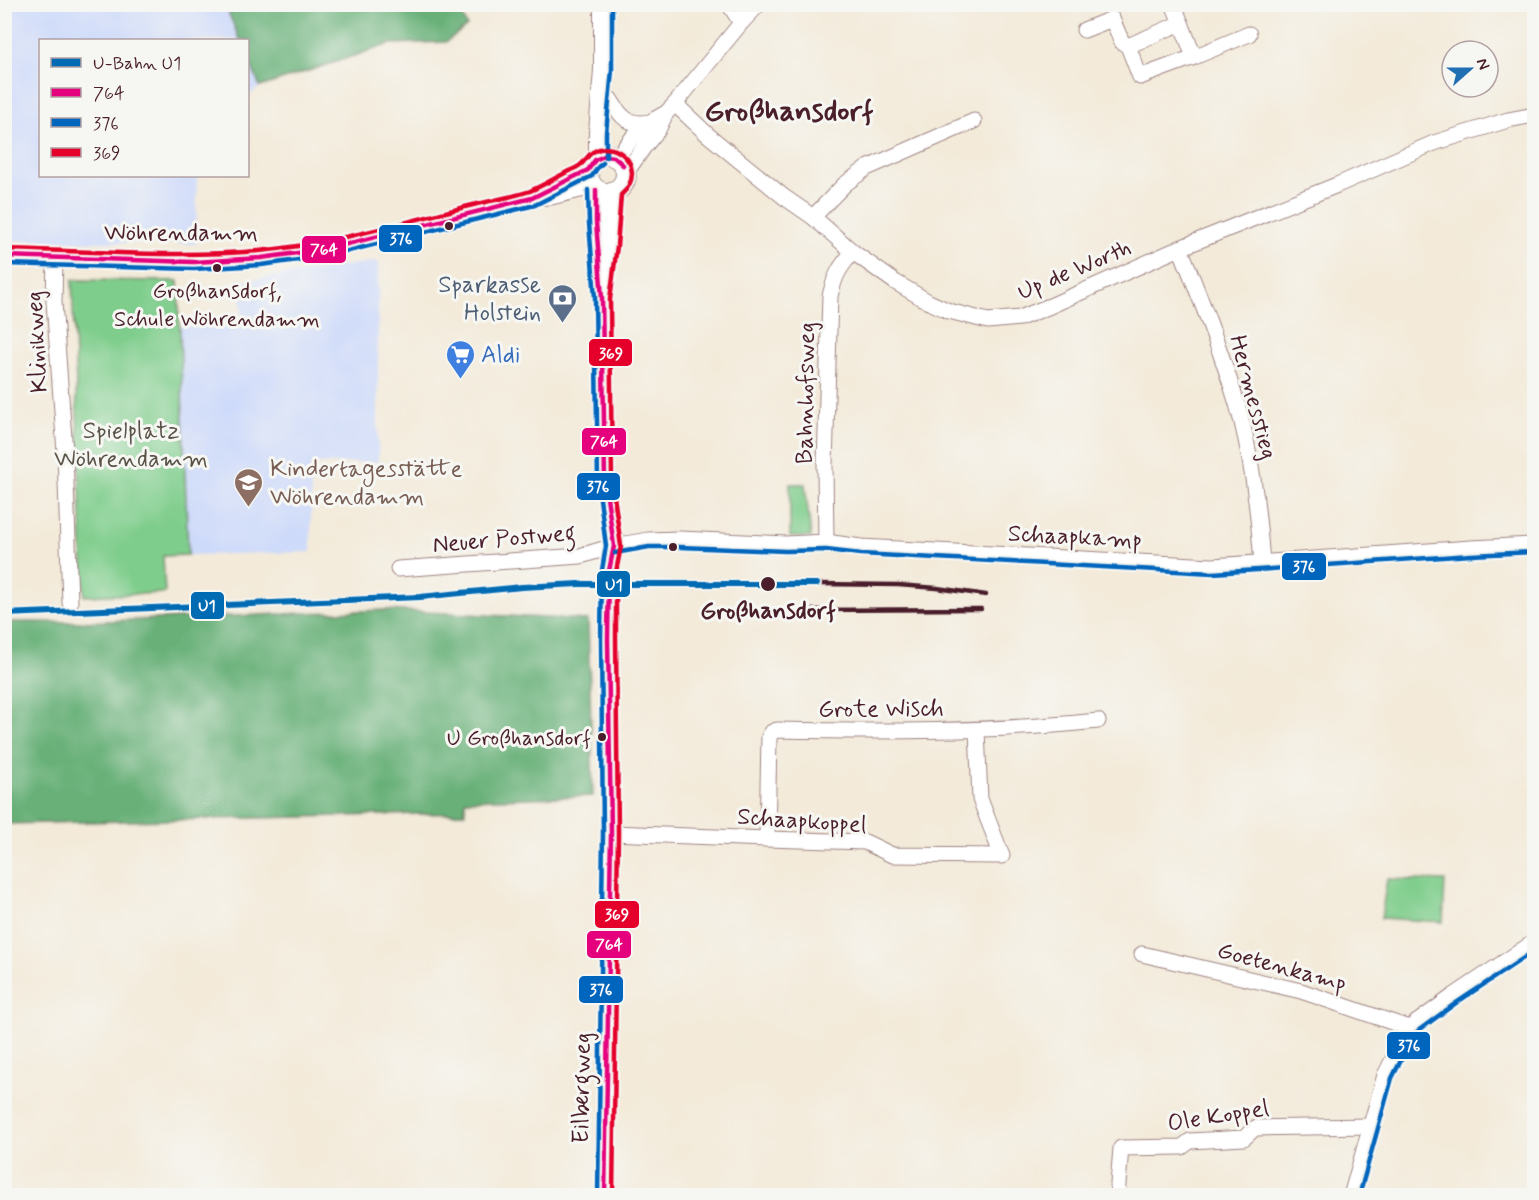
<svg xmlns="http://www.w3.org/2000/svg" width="1539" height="1200" viewBox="0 0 1539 1200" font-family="Mynerve,sans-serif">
<rect width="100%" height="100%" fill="#f6f6f2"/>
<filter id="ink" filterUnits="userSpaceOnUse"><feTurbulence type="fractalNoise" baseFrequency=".0167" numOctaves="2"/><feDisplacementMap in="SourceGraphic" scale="12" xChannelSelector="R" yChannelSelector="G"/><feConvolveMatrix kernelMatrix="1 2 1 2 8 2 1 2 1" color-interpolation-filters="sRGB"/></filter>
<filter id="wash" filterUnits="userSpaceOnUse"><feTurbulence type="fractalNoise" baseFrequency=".008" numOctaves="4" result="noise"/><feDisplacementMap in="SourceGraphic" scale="24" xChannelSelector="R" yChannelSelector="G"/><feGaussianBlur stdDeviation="1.35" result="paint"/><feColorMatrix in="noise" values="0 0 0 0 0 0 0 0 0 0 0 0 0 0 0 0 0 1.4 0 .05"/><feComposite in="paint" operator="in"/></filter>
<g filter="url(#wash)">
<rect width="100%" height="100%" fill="#f3ead9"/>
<g fill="#cedafa">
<path d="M5,4l220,1 15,35h-200v136h157l-1,68 -191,-4z"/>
<path d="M248,58l12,29 -12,9z"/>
<path d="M378,261v201l-67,2v88l-123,3 -9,-228 63,-2 -1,-44z"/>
</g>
<g fill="#7fcd8c" stroke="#64765c" stroke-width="1.5">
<path d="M72,280l106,1 10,274 -25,1 2,37 -81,3z"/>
<path d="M790,484h15l6,53h-21z"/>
<path d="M1387,879l58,2 -2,41 -62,-4z"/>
</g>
<g fill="#67b078" stroke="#586852" stroke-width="1.5">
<path d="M225,5h233l9,21 -21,16 -56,2 -130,43 -12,-29v-18h-8z"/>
<path d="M384,610l204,10 5,176 -128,4v13l-460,11v-202h76z"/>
</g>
</g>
<g filter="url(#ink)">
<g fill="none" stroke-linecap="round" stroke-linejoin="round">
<defs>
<g id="minor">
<path d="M729,4l12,19"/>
<path d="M1173,4l8,19 -53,23 12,31 54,-20"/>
<path d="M1181,23l13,34 55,-23"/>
<path d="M1084,30l28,-11 10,23 6,4"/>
<path d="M610,99c11,18 17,27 40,23"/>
<path d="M675,104l33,31 76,62 29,20 40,35 42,30 34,20 20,9 39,10 32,-3 30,-12 130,-58 157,-63 97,-42 74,-23 26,-5"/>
<path d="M616,158l18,-22 16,-14 16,-9 9,-9 66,-81 18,-19"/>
<path d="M625,174l19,-27 14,-17 8,-17"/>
<path d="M540,194l48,-24"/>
<path d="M813,217l32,-33 22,-16 107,-47"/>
<path d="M1180,248c21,51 41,103 57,156 15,51 21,106 25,159"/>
<path d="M4,256l190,6 67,-4 66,-9 205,-51 19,-1 42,-10"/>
<path d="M55,257l-1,45 11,150 5,151"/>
<path d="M826,542l-1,-77 5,-169c5,-21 9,-28 23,-44"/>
<path d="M398,569l182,-13 34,-10 34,-6 32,-1 106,5 40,-2 35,5 352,19 258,-18 63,-3"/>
<path d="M611,833l156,6 98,3 27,13 110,1 -22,-57 -3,-69"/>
<path d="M767,839l2,-102 3,-5 5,-2c107,2 214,2 321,-9"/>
<path d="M1142,954l159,37 108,37"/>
<path d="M1117,1196l4,-48 61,-1 8,-6 54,-3 11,-10 116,-2"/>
<path d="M1351,1196l34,-121 24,-47 43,-31 82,-55"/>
</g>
<g id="major">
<circle cx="607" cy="174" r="19"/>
<path d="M599,157v-24l5,-63v-66"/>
<path d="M596,190v32l6,76 3,185 9,63 -5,25 -1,68 3,194 -6,363"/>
<path d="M608,259l6,-68"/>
</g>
</defs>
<use href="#minor" stroke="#9e8482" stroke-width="17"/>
<use href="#major" stroke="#9e8482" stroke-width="22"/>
<use href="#minor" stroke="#fff" stroke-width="15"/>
<use href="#major" stroke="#fff" stroke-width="20"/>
<g stroke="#4a1f2b" stroke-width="4.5">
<path d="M817,584l81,1 39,3 49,7"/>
<path d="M813,610l168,-1"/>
</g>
<defs>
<g id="bus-1">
<path d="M596,190v32l6,76 3,185 9,63 -5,25 -1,68 3,194 -6,363"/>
<path d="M4,256l190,6 67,-4 66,-9 205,-51 56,-28 7,-10 9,-4 10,1 9,8"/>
</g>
<g id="bus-2">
<path d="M606,157v-24l6,-63v-66"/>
<path d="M588,190l1,33 6,75 3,185 8,63 -4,24 -1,69 2,194 -5,363"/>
<path d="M4,264l190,5 67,-4 67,-9 207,-51 57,-29 6,-9 5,-4"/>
<path d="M615,553l34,-6h31l106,4 40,-1 35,4 352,19 258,-18 63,-3"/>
<path d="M1359,1196l33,-118 23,-45 41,-30 78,-52"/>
</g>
<path id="bus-3" d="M4,249c85,2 171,9 255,2 74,-7 146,-29 218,-47 17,-4 36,-7 53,-13 12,-5 25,-13 37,-19 6,-3 14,-5 18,-12 22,-31 68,6 36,35l-4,51 -7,53 2,183 9,64 -5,26v67l2,194 -5,363"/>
</defs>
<use href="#bus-1" stroke="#f6f6f2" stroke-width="9"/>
<use href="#bus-2" stroke="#f6f6f2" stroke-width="9"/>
<use href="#bus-3" stroke="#f6f6f2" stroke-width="9"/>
<use href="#bus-1" stroke="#e5007d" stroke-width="4.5"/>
<use href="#bus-2" stroke="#0065bd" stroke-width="4.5"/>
<use href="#bus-3" stroke="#e4002b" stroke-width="4.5"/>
<defs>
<path id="metro-1" d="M4,614l416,-17 102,-10 57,-3h238"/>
</defs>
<use href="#metro-1" stroke="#f6f6f2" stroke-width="10"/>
<use href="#metro-1" stroke="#006ab3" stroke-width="6"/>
</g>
</g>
<defs>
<symbol id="bank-pin" viewBox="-11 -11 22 30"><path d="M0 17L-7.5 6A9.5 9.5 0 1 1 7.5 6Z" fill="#5c6f8a" stroke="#f6f6f2"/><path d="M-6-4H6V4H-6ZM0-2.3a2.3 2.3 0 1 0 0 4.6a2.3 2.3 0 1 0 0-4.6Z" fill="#fff"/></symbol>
<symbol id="supermarket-pin" viewBox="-11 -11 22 30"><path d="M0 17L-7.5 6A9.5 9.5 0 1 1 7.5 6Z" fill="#3f7fe0" stroke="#f6f6f2"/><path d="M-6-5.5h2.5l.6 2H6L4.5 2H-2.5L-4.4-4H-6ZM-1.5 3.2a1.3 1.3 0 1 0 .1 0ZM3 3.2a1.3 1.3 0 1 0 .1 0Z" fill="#fff"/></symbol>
<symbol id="school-pin" viewBox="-11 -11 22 30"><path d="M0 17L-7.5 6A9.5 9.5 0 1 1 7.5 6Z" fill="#8d6e63" stroke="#f6f6f2"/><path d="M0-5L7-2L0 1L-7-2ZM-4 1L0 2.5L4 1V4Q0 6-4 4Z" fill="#fff"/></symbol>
</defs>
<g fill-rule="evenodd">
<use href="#bank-pin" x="546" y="282" width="33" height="45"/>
<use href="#supermarket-pin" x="444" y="338" width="33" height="45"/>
<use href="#school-pin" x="232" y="466" width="33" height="45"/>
</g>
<g fill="#4a1f2b" stroke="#f6f6f2" stroke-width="2">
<circle cx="449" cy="226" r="5"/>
<circle cx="217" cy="268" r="5"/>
<circle cx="673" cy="547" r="5"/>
<circle cx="768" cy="584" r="8"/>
<circle cx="602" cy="737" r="5"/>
</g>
<g text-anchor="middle" stroke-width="6" stroke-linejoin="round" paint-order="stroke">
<g font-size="22" fill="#4a1f2b" stroke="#f6f6f2">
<text x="217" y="298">Großhansdorf,<tspan x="217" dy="28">Schule Wöhrendamm</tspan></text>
<text x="591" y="745" text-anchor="end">U Großhansdorf</text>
</g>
<g font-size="24" fill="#4a1f2b" stroke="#f6f6f2">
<text x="181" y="240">Wöhrendamm</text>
<text transform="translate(1074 269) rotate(-23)" y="8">Up de Worth</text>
<text transform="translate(36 342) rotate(-93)" y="8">Klinikweg</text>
<text transform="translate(805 393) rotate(-89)" y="8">Bahnhofsweg</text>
<text transform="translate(1254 397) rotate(75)" y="8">Hermesstieg</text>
<text transform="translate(1075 536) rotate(3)" y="8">Schaapkamp</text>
<text transform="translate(504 538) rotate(-5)" y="8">Neuer Postweg</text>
<text x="881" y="716">Grote Wisch</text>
<text transform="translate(802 820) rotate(4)" y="8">Schaapkoppel</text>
<text transform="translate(1282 966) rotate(15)" y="8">Goetenkamp</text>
<text transform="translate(581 1088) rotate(-89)" y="8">Eilbergweg</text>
<text transform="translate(1218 1115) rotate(-9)" y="8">Ole Koppel</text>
</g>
<g font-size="24" fill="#4e5e75" stroke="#f6f6f2" text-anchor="end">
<text x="541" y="292">Sparkasse<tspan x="541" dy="28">Holstein</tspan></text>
</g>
<g font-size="24" fill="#366cbe" stroke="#f6f6f2" text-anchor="start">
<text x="481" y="362">Aldi</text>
</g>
<g font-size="24" fill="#5a5348" stroke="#f6f6f2">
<text x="131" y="438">Spielplatz<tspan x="131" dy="28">Wöhrendamm</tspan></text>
</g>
<g font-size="24" fill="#785e54" stroke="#f6f6f2" text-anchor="start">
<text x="270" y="476">Kindertagesstätte<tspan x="270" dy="28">Wöhrendamm</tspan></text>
</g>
<g font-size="24" font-weight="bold" fill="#4a1f2b" stroke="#f6f6f2">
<text x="768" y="618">Großhansdorf</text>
</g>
<g font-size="30" font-weight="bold" fill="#4a1f2b" stroke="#f6f6f2">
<text x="789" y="120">Großhansdorf</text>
</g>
</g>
<g stroke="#f6f6f2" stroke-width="2">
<rect x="378" y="224" width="45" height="29" rx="6" fill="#0065bd"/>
<rect x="301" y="235" width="46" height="29" rx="6" fill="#e5007d"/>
<rect x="588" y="338" width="45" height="29" rx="6" fill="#e4002b"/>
<rect x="581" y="427" width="46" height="29" rx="6" fill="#e5007d"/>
<rect x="576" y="472" width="45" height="29" rx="6" fill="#0065bd"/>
<rect x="1281" y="552" width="46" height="29" rx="6" fill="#0065bd"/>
<rect x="596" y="570" width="35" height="28" rx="6" fill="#006ab3"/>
<rect x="190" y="591" width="35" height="29" rx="6" fill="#006ab3"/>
<rect x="594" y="900" width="46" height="29" rx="6" fill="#e4002b"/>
<rect x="586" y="930" width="46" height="29" rx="6" fill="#e5007d"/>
<rect x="578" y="975" width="46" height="29" rx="6" fill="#0065bd"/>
<rect x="1386" y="1031" width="45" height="29" rx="6" fill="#0065bd"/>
</g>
<g font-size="16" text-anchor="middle" font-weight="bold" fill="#fff">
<text x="401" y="244">376</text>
<text x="324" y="255">764</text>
<text x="611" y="359">369</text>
<text x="604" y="447">764</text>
<text x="598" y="492">376</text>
<text x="1304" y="572">376</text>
<text x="614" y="590">U1</text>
<text x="207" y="611">U1</text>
<text x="617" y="920">369</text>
<text x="609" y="950">764</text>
<text x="601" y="995">376</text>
<text x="1409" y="1051">376</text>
</g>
<rect width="1539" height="1200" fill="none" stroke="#f6f6f2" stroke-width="24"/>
<rect x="39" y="39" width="210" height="138" fill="#f6f6f2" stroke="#b1a0a2" stroke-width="1.5"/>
<rect x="51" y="58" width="30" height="9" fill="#006ab3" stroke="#b1a0a2" stroke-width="1.5"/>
<text x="93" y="69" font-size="18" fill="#4a1f2b">U-Bahn U1</text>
<rect x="51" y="88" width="30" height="9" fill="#e5007d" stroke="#b1a0a2" stroke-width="1.5"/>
<text x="93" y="99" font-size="18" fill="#4a1f2b">764</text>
<rect x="51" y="118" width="30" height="9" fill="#0065bd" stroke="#b1a0a2" stroke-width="1.5"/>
<text x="93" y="129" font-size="18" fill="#4a1f2b">376</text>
<rect x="51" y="148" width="30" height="9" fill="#e4002b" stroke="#b1a0a2" stroke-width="1.5"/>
<text x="93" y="159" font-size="18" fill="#4a1f2b">369</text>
<g transform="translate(1470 69) rotate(69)"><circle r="28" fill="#f6f6f2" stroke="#b1a0a2" stroke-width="1.5"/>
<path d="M0-4.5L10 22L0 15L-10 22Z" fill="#1f6fb2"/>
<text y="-9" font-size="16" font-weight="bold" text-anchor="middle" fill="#4a1f2b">N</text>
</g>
</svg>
